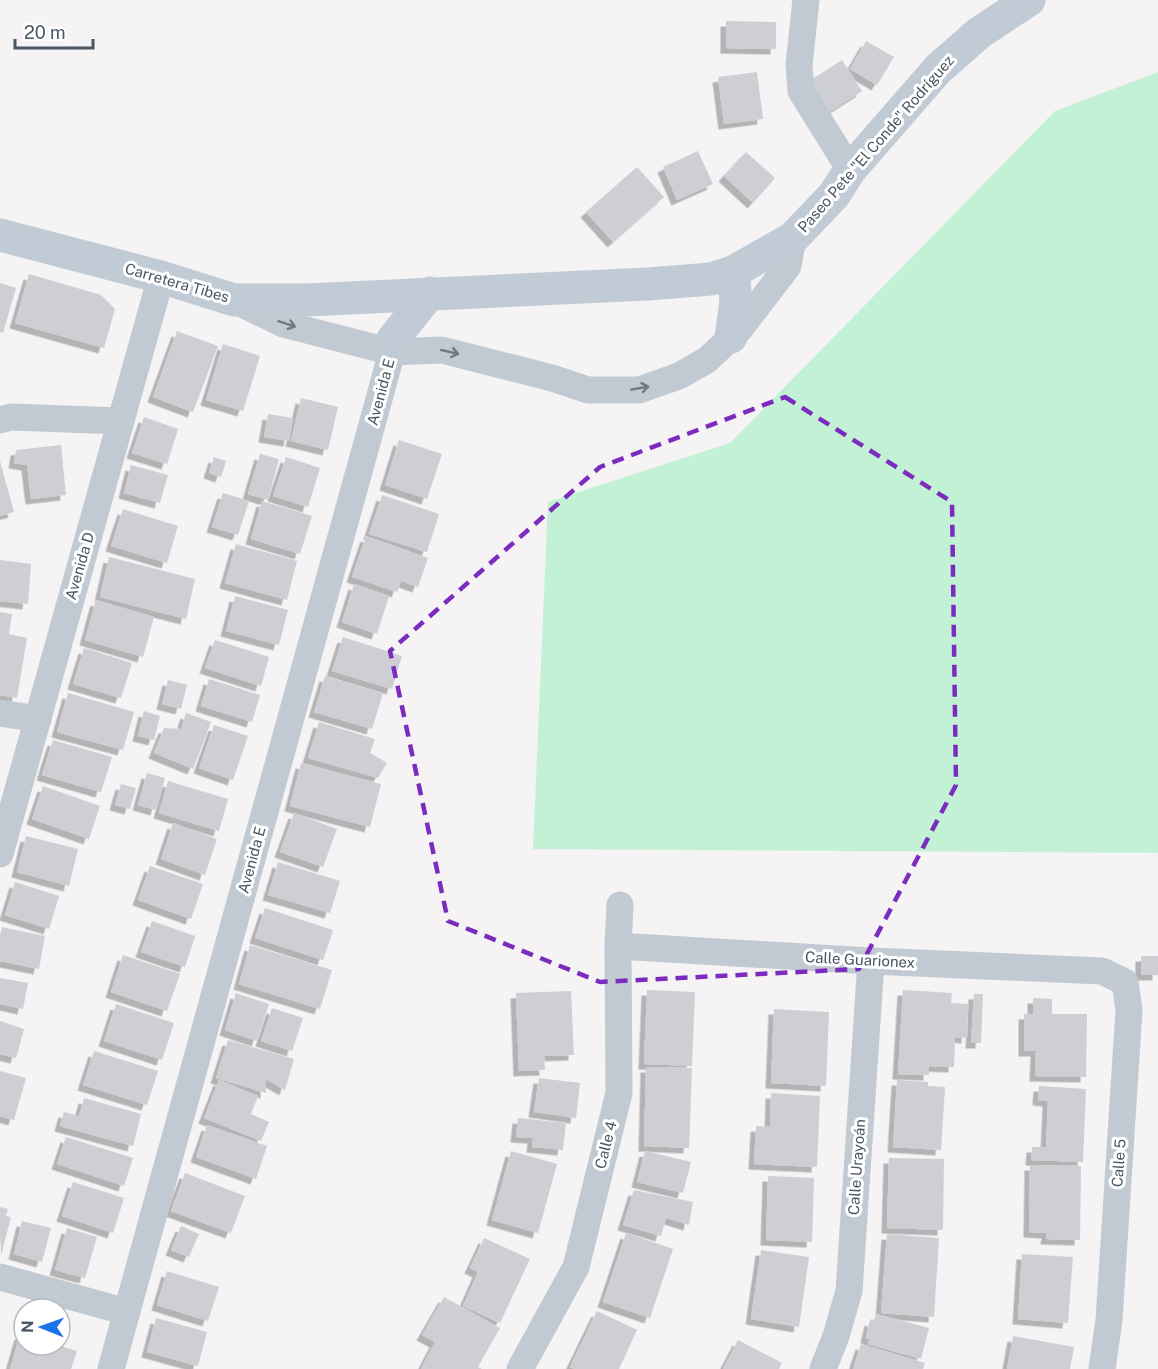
<svg xmlns="http://www.w3.org/2000/svg" width="1158" height="1369" viewBox="0 0 1158 1369" font-family="'Public Sans',sans-serif">
<defs>
<filter id="shadow"><feDropShadow dx="-5.5" dy="5.5" stdDeviation="0" flood-color="#0004"/></filter>
</defs>
<rect width="100%" height="100%" fill="#f5f3f3"/>
<path fill="#c3f1d5" d="M1158,72v781l-625,-4 15,-347 182,-59 325,-332z"/>
<g fill="#cdcfd5" filter="url(#shadow)">
<path d="M726,21l50,1v27l-50,-1z"/>
<path d="M866,41l28,16 -17,28 -27,-16z"/>
<path d="M842,60l20,31 -39,25 -20,-31z"/>
<path d="M757,72l6,47 -39,5 -6,-47z"/>
<path d="M698,151l15,33 -36,16 -14,-33z"/>
<path d="M746,152l29,26 -22,25 -29,-27z"/>
<path d="M637,167l27,30 -51,45 -27,-30z"/>
<path d="M29,274l72,21 14,14 -11,39 -89,-25z"/>
<path d="M0,283l16,5 -13,45 -3,-1z"/>
<path d="M177,331l41,15 -25,66 -40,-15z"/>
<path d="M223,344l37,12 -17,55 -37,-11z"/>
<path d="M301,398l37,9 -10,43 -37,-9z"/>
<path d="M268,414l25,4 -4,23 -25,-4z"/>
<path d="M144,417l34,12 -11,35 -35,-11z"/>
<path d="M399,440l43,14 -15,45 -42,-14z"/>
<path d="M61,445l5,50 -35,4 -4,-34 -13,-2 2,-13z"/>
<path d="M260,454l19,5 -11,41 -20,-6z"/>
<path d="M214,457l12,4 -5,16 -12,-4z"/>
<path d="M286,457l34,11 -12,39 -35,-11z"/>
<path d="M0,461l14,51 -14,4z"/>
<path d="M131,465l37,10 -8,28 -36,-10z"/>
<path d="M223,493l26,8 -11,34 -26,-8z"/>
<path d="M382,495l57,19 -12,38 -58,-18z"/>
<path d="M262,501l50,15 -12,38 -49,-15z"/>
<path d="M123,509l55,17 -11,37 -56,-17z"/>
<path d="M366,536l62,22 -10,29 -17,-6 -4,11 -45,-15z"/>
<path d="M236,544l61,17 -10,39 -62,-17z"/>
<path d="M109,557l86,22 -9,40 -86,-22z"/>
<path d="M0,560l31,4 -3,40 -28,-3z"/>
<path d="M354,584l35,12 -12,38 -35,-12z"/>
<path d="M235,596l53,14 -9,35 -53,-14z"/>
<path d="M96,600l58,17 -11,40 -58,-17z"/>
<path d="M0,612l12,2 -3,20 18,4 -10,60 -17,-3z"/>
<path d="M343,637l59,19 -10,33 -60,-18z"/>
<path d="M215,640l54,17 -8,29 -56,-18z"/>
<path d="M84,648l48,15 -11,35 -48,-14z"/>
<path d="M325,676l58,17 -11,36 -58,-17z"/>
<path d="M209,679l51,16 -8,27 -51,-16z"/>
<path d="M168,680l19,5 -6,24 -19,-5z"/>
<path d="M68,693l66,19 -11,38 -66,-18z"/>
<path d="M144,711l16,5 -6,24 -16,-4z"/>
<path d="M186,713l25,9 -18,47 -39,-16 10,-25 17,1z"/>
<path d="M319,722l56,17 -5,14 17,10 -9,15 -70,-20z"/>
<path d="M214,725l34,11 -15,44 -34,-12z"/>
<path d="M53,740l59,17 -11,35 -59,-17z"/>
<path d="M301,763l80,21 -11,43 -80,-21z"/>
<path d="M147,773l18,5 -9,32 -18,-5z"/>
<path d="M168,781l60,18 -9,32 -60,-18z"/>
<path d="M121,784l15,4 -6,21 -15,-4z"/>
<path d="M43,786l57,20 -11,33 -57,-20z"/>
<path d="M294,813l43,16 -14,38 -43,-15z"/>
<path d="M173,823l44,16 -12,36 -44,-16z"/>
<path d="M26,836l52,13 -9,37 -52,-14z"/>
<path d="M278,862l62,19 -10,32 -62,-18z"/>
<path d="M150,866l53,18 -12,35 -53,-19z"/>
<path d="M15,882l44,14 -10,33 -44,-14z"/>
<path d="M265,908l68,22 -10,30 -68,-22z"/>
<path d="M152,921l43,15 -10,31 -44,-15z"/>
<path d="M2,927l43,9 -6,33 -39,-8v-22z"/>
<path d="M250,945l82,25 -12,39 -81,-25z"/>
<path d="M123,955l57,19 -13,37 -56,-19z"/>
<rect x="1141" y="956" width="17" height="19"/>
<path d="M0,978l28,5 -5,26 -23,-5z"/>
<path d="M647,990l48,2 -3,74 -48,-2z"/>
<path d="M903,990l49,3 -1,10 17,1 -1,34 -12,-1 -1,30 -25,-1v9l-31,-1z"/>
<path d="M571,991l3,64 -30,1 1,14 -26,1 -3,-78z"/>
<path d="M236,993l33,11 -12,37 -32,-11z"/>
<path d="M974,994h9l-2,49h-10z"/>
<path d="M1033,998l19,1v15h35l-1,63 -51,-1 1,-25h-12v-37h9z"/>
<path d="M116,1004l58,19 -12,37 -58,-19z"/>
<path d="M272,1008l31,10 -11,33 -31,-10z"/>
<path d="M774,1009l55,3 -3,74 -55,-3z"/>
<path d="M0,1021l24,8 -8,29 -16,-4z"/>
<path d="M228,1040l66,19 -9,31 -19,-11v14l-50,-15z"/>
<path d="M94,1051l64,20 -11,34 -64,-20z"/>
<path d="M646,1067l46,1 -3,80 -45,-2z"/>
<path d="M0,1071l26,7 -12,42 -14,-4z"/>
<path d="M539,1078l41,5 -4,35 -42,-6z"/>
<path d="M219,1080l39,16 -7,18 18,8 -8,19 -57,-23z"/>
<path d="M897,1080l31,2v4l17,1 -4,63 -48,-3z"/>
<path d="M1039,1086l47,3 -3,73 -52,-2 1,-13h14l2,-46 -10,-1z"/>
<path d="M771,1093l49,3 -3,71 -63,-3 2,-38 14,1z"/>
<path d="M84,1098l57,16 -8,32 -73,-20 4,-14 15,4z"/>
<path d="M518,1118l48,5 -3,27 -31,-3 1,-9 -17,-1z"/>
<path d="M207,1125l60,21 -11,33 -60,-22z"/>
<path d="M66,1137l67,21 -9,28 -67,-22z"/>
<path d="M511,1151l46,13 -19,69 -46,-13z"/>
<path d="M645,1151l46,11 -8,31 -46,-11z"/>
<path d="M889,1158l55,1 -1,71 -56,-2z"/>
<path d="M1030,1165l51,1 -1,74 -34,-1 1,-6 -18,-1z"/>
<path d="M185,1173l60,23 -14,37 -60,-22z"/>
<path d="M768,1176l46,2 -2,64 -46,-2z"/>
<path d="M73,1182l51,16 -11,35 -51,-17z"/>
<path d="M634,1190l59,12 -4,23 -23,-7 -5,18 -38,-11z"/>
<path d="M0,1207l8,2 -2,7 5,1 -10,39z"/>
<path d="M22,1221l29,7 -9,34 -28,-8z"/>
<path d="M181,1226l18,8 -10,23 -18,-7z"/>
<path d="M67,1228l30,9 -12,41 -30,-8z"/>
<path d="M626,1233l47,16 -23,69 -47,-16z"/>
<path d="M887,1234l52,4 -5,79 -53,-4z"/>
<path d="M484,1238l46,21 -30,64 -37,-17 15,-34 -8,-4z"/>
<path d="M761,1250l48,7 -10,70 -48,-8z"/>
<path d="M1022,1254l51,3 -5,66 -50,-4z"/>
<path d="M167,1271l52,16 -11,34 -51,-16z"/>
<path d="M444,1297l56,31 -22,39 4,2h-61l14,-27 -13,-7z"/>
<path d="M597,1311l40,19 -18,39h-44l-5,-2z"/>
<path d="M876,1314l53,14 -8,31 -53,-15 2,-5 -4,-1 4,-18 4,2z"/>
<path d="M156,1318l51,14 -9,34 -51,-14z"/>
<path d="M20,1334l4,1v10h33l20,6 -6,18h-61z"/>
<path d="M1013,1336l61,11 -4,22h-63z"/>
<path d="M738,1340l44,23 -3,6h-56z"/>
<path d="M861,1344l64,19 -2,6h-70z"/>
</g>
<g fill="none" stroke-linecap="round" stroke-linejoin="round">
<g stroke="#c1cad2" stroke-width="27">
<path d="M806,0l-7,65 2,26 49,79"/>
<path d="M234,300l49,24 109,28 50,-2 110,28 36,12h51l40,-14 28,-16 32,-30 49,-64 5,-28"/>
<path d="M0,420l11,-3 110,4"/>
<path d="M0,713l38,6"/>
<path d="M0,854l161,-577"/>
<path d="M618,946l253,15 231,10 23,11 4,28 -20,310 -7,49"/>
<path d="M0,1277l127,35"/>
<path d="M111,1369l281,-1017"/>
<path d="M520,1369l56,-102 43,-174 -1,-147 2,-41"/>
<path d="M823,1369l13,-33 13,-45 22,-330"/>
</g>
<g stroke="#c1cbd6" stroke-width="33">
<path d="M0,235l161,42 73,23h72l342,-16 63,-5 22,-7 60,-34 41,-43 16,-25 88,-101 41,-36 50,-33"/>
<path d="M731,337l5,-36 -3,-29"/>
<path d="M392,352l1,-13 37,-46"/>
</g>
</g>
<defs><path id="oneway-shaft" d="M-6 0H5M1.5-3L5.5 0L1.5 3" fill="none" stroke-width="1.6" stroke-linecap="round" stroke-linejoin="round" transform="scale(1.5)"/></defs>
<g stroke="#6e7983">
<use href="#oneway-shaft" transform="translate(287 324) rotate(18)"/>
<use href="#oneway-shaft" transform="translate(450 352) rotate(13)"/>
<use href="#oneway-shaft" transform="translate(640 388) rotate(-10)"/>
</g>
<path fill="none" stroke="#7b2cbf" stroke-width="4.5" stroke-dasharray="12 8" stroke-linejoin="round" d="M785,397l167,105 4,283 -97,184 -259,13 -152,-61 -58,-270 210,-184z"/>
<g text-anchor="middle" stroke-width="6" stroke-linejoin="round" paint-order="stroke">
<g font-size="15" fill="#4a5661" stroke="#fff">
<text transform="translate(876 144) rotate(-49)" y="5">Paseo Pete "El Conde" Rodríguez</text>
<text transform="translate(177 283) rotate(16)" y="5">Carretera Tibes</text>
<text transform="translate(381 392) rotate(-75)" y="5">Avenida E</text>
<text transform="translate(80 566) rotate(-74)" y="5">Avenida D</text>
<text transform="translate(252 860) rotate(-75)" y="5">Avenida E</text>
<text transform="translate(860 960) rotate(3)" y="5">Calle Guarionex</text>
<text transform="translate(606 1145) rotate(-76)" y="5">Calle 4</text>
<text transform="translate(1119 1163) rotate(-86)" y="5">Calle 5</text>
<text transform="translate(857 1167) rotate(-86)" y="5">Calle Urayoán</text>
</g>
</g>
<g transform="translate(42 1327) rotate(271)"><circle r="28" fill="#ffffff" stroke="#b7bbc0" stroke-width="1.5"/>
<path d="M0-4.5L10 22L0 15L-10 22Z" fill="#1a73e8"/>
<text y="-9" font-size="16" font-weight="bold" text-anchor="middle" fill="#4a5661">N</text>
</g>
<path d="M15 39v9h78v-9" fill="none" stroke="#4a5661" stroke-width="3"/>
<text x="24" y="39" font-size="18" fill="#4a5661" stroke="#ffffff" stroke-width="4.5" paint-order="stroke">20 m</text>
</svg>
